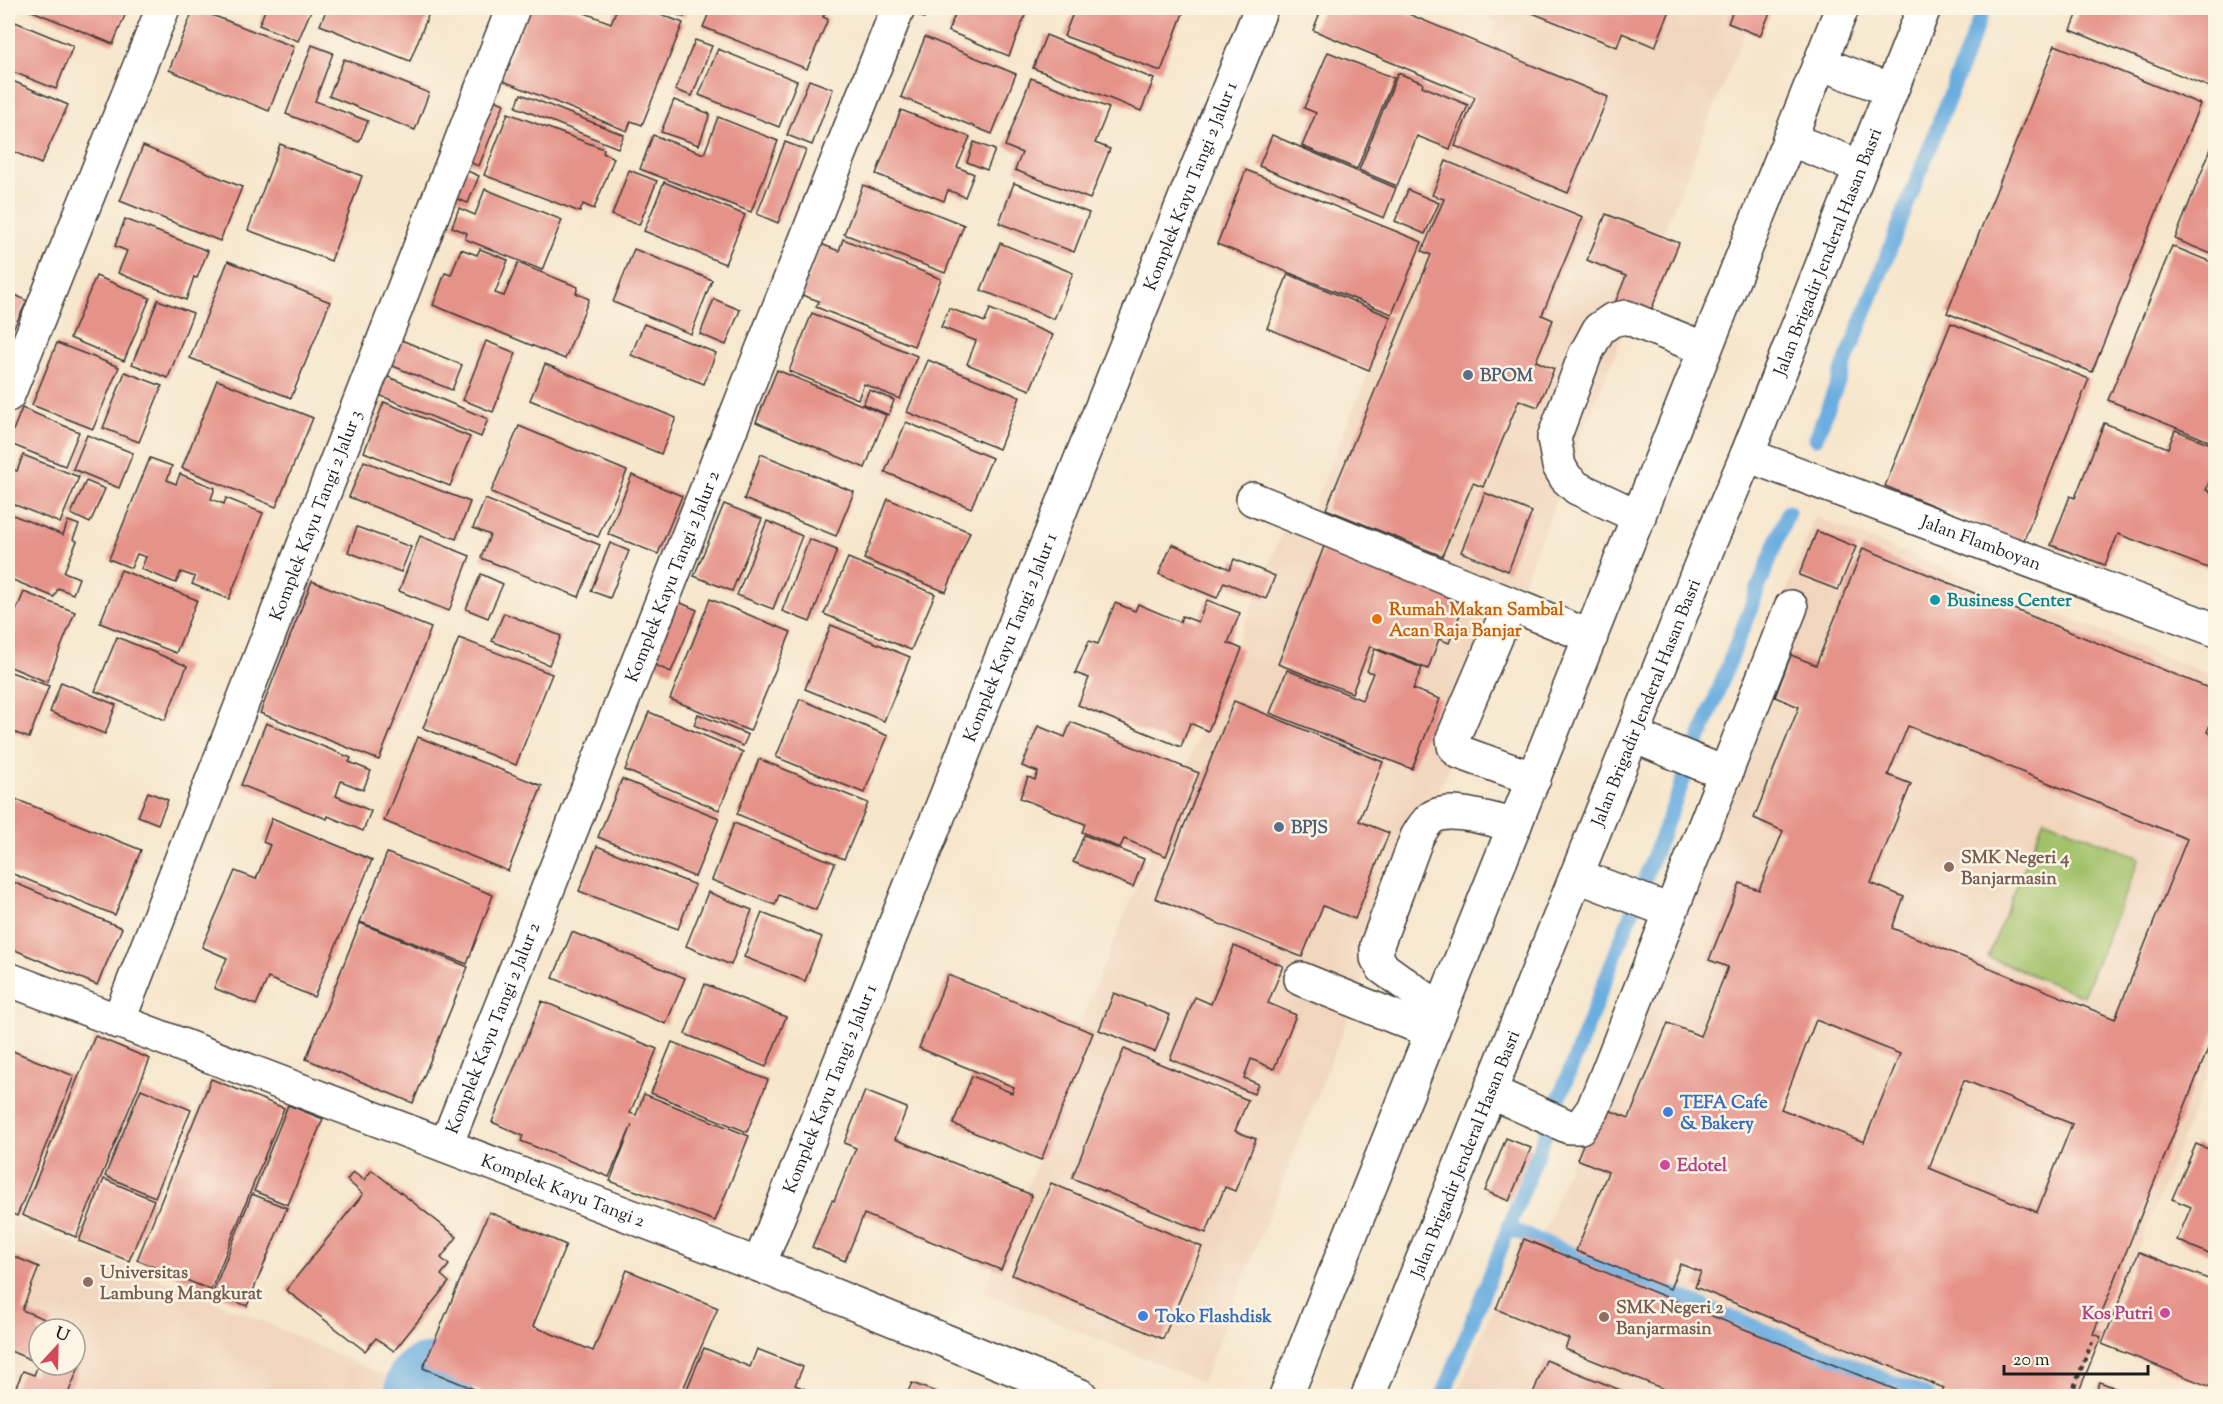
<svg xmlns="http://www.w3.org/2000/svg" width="2223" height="1404" viewBox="0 0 2223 1404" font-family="'Sorts Mill Goudy',serif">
<rect width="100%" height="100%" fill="#fcf5e5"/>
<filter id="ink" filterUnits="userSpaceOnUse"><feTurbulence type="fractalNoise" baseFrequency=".0167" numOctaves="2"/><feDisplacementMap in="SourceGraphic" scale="12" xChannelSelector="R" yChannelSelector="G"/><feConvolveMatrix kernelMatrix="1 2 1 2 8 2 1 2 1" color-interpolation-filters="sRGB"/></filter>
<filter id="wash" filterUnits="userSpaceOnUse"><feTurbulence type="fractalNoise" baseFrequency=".008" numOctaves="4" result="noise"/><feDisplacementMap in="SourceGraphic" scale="24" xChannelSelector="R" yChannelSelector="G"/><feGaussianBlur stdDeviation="1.35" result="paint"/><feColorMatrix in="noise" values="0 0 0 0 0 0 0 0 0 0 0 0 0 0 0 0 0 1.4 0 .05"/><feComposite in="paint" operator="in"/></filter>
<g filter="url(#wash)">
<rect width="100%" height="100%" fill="#f6e6cc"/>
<g fill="#f1d5bd" fill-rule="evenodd">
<path d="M1494,8h260l-552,1374 -218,-90 56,-136 -12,-6 267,-648 17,7 111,-267 -14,-6 88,-213 -8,-4z"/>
<path d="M1815,517l400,160v380l-136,339h-146l-392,-157z"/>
<path d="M8,1217l256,105 167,74h-423zM39,1329h36v36h-36z"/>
<path d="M1522,1237l394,159h-459z"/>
</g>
<path fill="#a1c169" stroke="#5e6e42" stroke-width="1.5" d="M2044,819l96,39 -57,138 -95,-39z"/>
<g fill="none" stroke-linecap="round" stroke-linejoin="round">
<g stroke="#6bade0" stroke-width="15">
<path d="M1816,438l168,-430"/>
<path d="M1508,1228l419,168"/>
<path d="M1443,1396l345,-884"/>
</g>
<path stroke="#6bade0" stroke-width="87" d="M428,1396l1,-9"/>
</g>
<g id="blocks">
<g fill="#e59289" fill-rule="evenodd">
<path d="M25,8h103l-15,36z"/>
<path d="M194,8l100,39 -25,64 -100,-41z"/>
<path d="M266,8h46l-14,33 -39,-16z"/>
<path d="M327,8h104l-21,53 -90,-36z"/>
<path d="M530,8h42l39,15 6,-15h28l38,15 -41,102 -11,-4 -4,10 -126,-51z"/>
<path d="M660,8h28l-4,9z"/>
<path d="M711,8h111l4,1 -3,8 5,2 -21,50 -104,-42z"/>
<path d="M902,8h26l-4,10 -22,-9z"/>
<path d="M958,8h61l8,3 -18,45 -61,-25z"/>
<path d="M1075,8h110l-24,63 -97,-35z"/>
<path d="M1322,8h72l214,89 -40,96 -113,-47 20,-49 -162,-67z"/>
<path d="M1520,8h151l-16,39 -33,-14 -5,14z"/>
<path d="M1734,8h38l-12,28 -32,-13z"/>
<path d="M2073,8h143v82l-145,-60 8,-20z"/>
<path d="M8,19l65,27 -17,43 -48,-19z"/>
<path d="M1046,35l108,44 -13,32 -108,-43z"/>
<path d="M925,37l91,37 -24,60 -91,-37z"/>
<path d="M695,40l17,6 -20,50 -17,-6z"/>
<path d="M312,45l21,8 -18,48 53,20 -9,21 -73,-28z"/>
<path d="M2055,45l145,59 -108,268 -145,-59z"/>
<path d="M718,49l79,32 -18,46 -80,-32z"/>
<path d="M1328,52l66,26 -37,91 -55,-23 14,-33 -12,-5z"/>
<path d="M344,59l85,34 -14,37 -86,-34z"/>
<path d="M1398,73l25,10 -1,3 46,19 -18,44 -33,-13 -20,50 -38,-16z"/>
<path d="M1031,78l78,30 -14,35 15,6 -20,50 -75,-29 7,-17 -17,-7z"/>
<path d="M8,79l60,26 -27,59 -33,-15z"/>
<path d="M809,80l24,9 -21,56 -25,-10z"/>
<path d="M521,94l103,41 -6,13 -102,-41z"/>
<path d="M485,96l19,8 -25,62 -18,-7z"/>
<path d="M674,100l36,14 -11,31 -38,-13z"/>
<path d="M901,110l69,27 -13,30 17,7 -9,23 -17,-7 -4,11 -68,-27z"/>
<path d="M508,113l96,36 -1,4 11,5 -20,51 -11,-5 -3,8 -96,-37z"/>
<path d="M718,117l60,24 -27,71 -111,-43 13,-34 51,19z"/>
<path d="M1272,135l124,53 -12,30 -125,-52z"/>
<path d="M2215,138h1v118l-41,-17z"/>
<path d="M785,142l21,8 -28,73 -21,-9z"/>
<path d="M974,142l21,8 -8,20 -20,-8z"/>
<path d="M280,144l82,32 -31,85 -83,-31z"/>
<path d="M143,146l99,41 -22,54 -100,-40z"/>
<path d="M1446,161l137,56 -41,98 11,5 -17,41 18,8 -16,38 -19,-7 -36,87 -10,-4 -31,73 -116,-47 105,-254 -9,-4 22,-52 -12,-4z"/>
<path d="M463,169l16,7 -11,27 -16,-6z"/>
<path d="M629,170l28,11 -18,44 -27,-10z"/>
<path d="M1246,170l176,72 -30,72 -175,-70z"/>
<path d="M664,182l81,33 -20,49 -81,-33z"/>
<path d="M1014,183l75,30 -15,39 -75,-29z"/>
<path d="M863,185l101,40 -19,48 -101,-39z"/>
<path d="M485,189l77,31 -20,50 -77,-31 2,-6 -15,-6 7,-19 16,7z"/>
<path d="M1408,190l31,13 -14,31 -30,-13z"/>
<path d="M1606,214l73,29 -33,79 -33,-14 13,-32 -39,-16z"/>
<path d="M125,219l83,32 -11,27 -3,-1 -8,23 -68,-27 9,-22 -12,-5z"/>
<path d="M843,239l98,40 -27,67 -98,-39 3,-6 -17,-6 19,-51 18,7z"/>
<path d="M1000,243l73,30 -19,46 -73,-29z"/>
<path d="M2172,246l44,18v180l-108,-44z"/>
<path d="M461,249l16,6 3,-6 28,11 -13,33 9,3 14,-33 60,24 -2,6 13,6 -24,60 -132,-54 12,-32 6,2z"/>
<path d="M634,249l78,31 -21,54 -78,-32z"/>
<path d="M228,261l102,41 -39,96 -101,-40z"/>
<path d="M1288,274l103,43 -22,53 -102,-42z"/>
<path d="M96,276l54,22 -26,63 -54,-23z"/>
<path d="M8,291l19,10 -19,38z"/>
<path d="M714,299l26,11 -14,35 -26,-11z"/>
<path d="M158,300l35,13 -25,65 -36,-14z"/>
<path d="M949,308l36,14 5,-13 63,26 -23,55 -63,-26 9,-23 -35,-14z"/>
<path d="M812,313l105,43 -17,43 -36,-15 -6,15 -69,-28z"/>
<path d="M1951,323l138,56 -66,163 -138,-56z"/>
<path d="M644,324l72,29 -12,31 -73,-29z"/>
<path d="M399,339l63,26 -10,25 -64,-26z"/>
<path d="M486,341l30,12 -23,59 -30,-12z"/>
<path d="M57,343l62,24 -26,62 -61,-24z"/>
<path d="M928,360l92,37 -21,52 -92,-37z"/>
<path d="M545,364l131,54 -15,36 -131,-54z"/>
<path d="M777,370l109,45 -21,53 -109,-46z"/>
<path d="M125,372l37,14 -23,56 -36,-14z"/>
<path d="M379,373l109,46 -7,18 -102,-42z"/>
<path d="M217,380l96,38 -37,89 -94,-39z"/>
<path d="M869,390l25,10 -5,15 -26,-11z"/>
<path d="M384,402l86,35 -20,49 -86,-34z"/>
<path d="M22,408l57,24 -14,34 -57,-23z"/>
<path d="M906,422l86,36 -21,50 -86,-36z"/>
<path d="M2104,423l64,25 7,-18 41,16v18l-10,26 10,4v77l-98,-37 -13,31 -54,-20 19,-49 5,2z"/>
<path d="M519,426l108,45 -29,66 -107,-45z"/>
<path d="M87,435l46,18 -14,35 -46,-19z"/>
<path d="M761,454l93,38 -18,44 -92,-37z"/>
<path d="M23,455l56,22 -19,46 -52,-21v-27l2,-7 7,3z"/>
<path d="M150,458l22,8 -5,14 9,4 4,-10 35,14 -4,11 13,5 2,-6 37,15 -34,86 -37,-15 3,-7 -14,-5 -5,11 -35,-14 5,-12 -9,-3 -6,14 -22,-9z"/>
<path d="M364,461l106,41 -14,37 -107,-42z"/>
<path d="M632,475l50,21 -24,58 -50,-20z"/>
<path d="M86,481l19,8 -15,34 -19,-9z"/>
<path d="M1485,493l47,19 -24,59 -47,-19z"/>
<path d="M485,499l115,46 -21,52 -98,-39 9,-23 -17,-7z"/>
<path d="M888,499l82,33 -24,60 -82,-33z"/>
<path d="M724,504l38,15 -30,72 -38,-15z"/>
<path d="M8,513l55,22 5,-14 11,4 -6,14 4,2 -13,31 15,6 -6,16 -15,-6 -4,9 -46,-19z"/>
<path d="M767,521l35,15 -29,73 -36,-14z"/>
<path d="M357,527l54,20 -10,25 -53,-20z"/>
<path d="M1817,531l39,16 -18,43 -39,-15z"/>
<path d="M420,536l50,20 -21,55 -50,-20z"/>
<path d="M809,539l28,11 -27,72 -28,-11z"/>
<path d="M610,543l19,8 -19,47 -19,-7z"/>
<path d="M1172,544l58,25 4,-10 41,17 -9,23 -42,-17 -7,16 -58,-24z"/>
<path d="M1325,544l141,55 -17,44 -10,-4 -11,30 -58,-23 -18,47 -74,-29z"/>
<path d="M1863,548l353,143v19l-9,22 9,3v294l-123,305 8,3 -24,59h-132l-4,-1 3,-7 -249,-101 6,-15 -21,-8 -10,25 -94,-38 32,-79 -31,-13 22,-53 30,12 39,-95 32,13 28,-69 -19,-7 31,-77 19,7 24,-59 -29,-13 45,-111 -24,-10 16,-42 25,10zM1908,726l279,113 -72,180 -223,-91 12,-31 -33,-14 40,-99 -23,-9zM1816,1020l84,34 -36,88 -83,-33zM1964,1080l108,44 -35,88 -108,-44z"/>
<path d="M848,558l87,36 -24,56 -87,-36z"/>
<path d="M121,570l76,30 -21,53 -76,-30z"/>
<path d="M481,574l22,10 -15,34 -22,-9z"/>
<path d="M312,581l119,47 -52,132 -119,-47z"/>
<path d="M24,592l51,20 -28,70 -39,-16v-58l8,3z"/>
<path d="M672,599l25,11 -26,62 -25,-11z"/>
<path d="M710,599l81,33 -41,99 -80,-32z"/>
<path d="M1207,600l33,13 -12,30 14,6 -34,82 -18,-8 -9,24 -103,-42 11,-27 -14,-5 14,-32 9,3 17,-41 20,8 3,-7 42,18 2,-6 16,6z"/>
<path d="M504,613l57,23 -12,29 -57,-24z"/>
<path d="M831,625l79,32 -26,64 -79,-32z"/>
<path d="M117,637l70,29 -22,54 -70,-29z"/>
<path d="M459,638l93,36 -36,91 -93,-37z"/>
<path d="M1375,649l47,19 -9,21 27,10 -28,70 -142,-56 17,-43 75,30 11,-27 -6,-2z"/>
<path d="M8,671l41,15 -20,52 -21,-8z"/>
<path d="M61,682l55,23 -11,29 -55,-22z"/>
<path d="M800,699l88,37 -24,57 -88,-36z"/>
<path d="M1234,701l149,61 -24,59 30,12 -34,86 -32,-13 -21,51 -147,-59z"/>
<path d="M649,712l94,40 -24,58 -94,-40z"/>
<path d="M698,714l50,21 -5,11 -49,-21z"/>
<path d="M1071,722l128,51 -33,83 -42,-17 -4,9 -38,-16 3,-8 -65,-26 8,-21 7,3 3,-8 -16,-6 16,-40 27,11z"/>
<path d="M266,723l85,35 -2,4 22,9 -8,19 -22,-9 -5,15 35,15 -8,20 -35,-15 -1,3 -86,-34z"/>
<path d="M418,737l124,49 -34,85 -124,-50z"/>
<path d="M759,759l109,44 -24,56 -107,-45z"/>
<path d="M622,779l97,39 -24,59 -97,-40z"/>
<path d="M148,792l20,8 -10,24 -20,-8z"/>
<path d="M8,796l133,54 -26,65 -107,-43z"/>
<path d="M272,818l100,42 -58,137 -46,-19 -12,27 -42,-17 13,-30 -25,-11 33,-76 21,8 14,-34 -7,-3z"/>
<path d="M734,823l101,40 -19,47 -37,-15 -4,10 -63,-25z"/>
<path d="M1084,835l60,24 -11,28 -60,-25z"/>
<path d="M597,846l98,39 -17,44 -99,-38z"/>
<path d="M387,853l106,42 -26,69 -107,-42z"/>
<path d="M8,880l114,48 -25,57 -89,-38z"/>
<path d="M708,892l44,18 -21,55 -45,-19z"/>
<path d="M762,913l60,24 -17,44 -61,-24z"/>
<path d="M360,923l108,44 -55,136 -107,-44z"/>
<path d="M572,932l113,46 -19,46 -113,-46z"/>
<path d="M1234,946l49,20 -15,37 28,12 -22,54 -23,-10 -7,19 14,6 -4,10 -84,-35 25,-62 16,7z"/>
<path d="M948,975l145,58 -52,127 -88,-36 19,-48 40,17 2,-6 -95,-39z"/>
<path d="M705,984l81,33 -20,50 -81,-33z"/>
<path d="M1114,993l56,22 -15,37 -56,-22z"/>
<path d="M542,1001l115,48 -27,64 6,2 8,-21 105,42 -34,85 -105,-40 22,-56 -23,52 -88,-36 2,-5 -31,-14z"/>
<path d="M95,1036l55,23 -74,178 -54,-22z"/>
<path d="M672,1042l96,38 -21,52 -96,-39z"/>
<path d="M8,1049l66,27 -57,140 -9,-4z"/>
<path d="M1124,1049l124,51 -13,31 21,8 -21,52 -10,-4 -19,46 -134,-55z"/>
<path d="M211,1079l73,29 -73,182 -74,-30z"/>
<path d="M141,1089l50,21 -36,87 -50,-21z"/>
<path d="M865,1091l42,17 -12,31 137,56 -31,75 -137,-56 -19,47 -33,-14 20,-47 2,1 22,-53 -12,-5z"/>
<path d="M288,1105l35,14 -35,86 -34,-14z"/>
<path d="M1506,1138l25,10 -22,53 -24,-10z"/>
<path d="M2196,1144l20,8v105l-39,-17 14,-33 -19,-8z"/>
<path d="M372,1170l85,67 -16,21 8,7 -8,10 8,7 -55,69 -18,-13 -11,13 -79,-61 77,-96 -16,-14 6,-8 11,8z"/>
<path d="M104,1179l50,21 -25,61 -50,-20z"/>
<path d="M1051,1183l151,64 -39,92 -151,-64z"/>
<path d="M252,1194l35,14 -40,98 -34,-14z"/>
<path d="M489,1212l77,33 -33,81 60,25 34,-81 91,38 -38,88h-189l-68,-28z"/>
<path d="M1524,1239l213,87 174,70h-230l-116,-47 4,-10 -73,-30z"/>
<path d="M2139,1252l77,30v107l-114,-45z"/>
<path d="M8,1254l31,13 -17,43 30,12 -2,7h-11v26l-3,7 -28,-12z"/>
<path d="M704,1348l46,19 7,-18 46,18 -8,18 27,11h-138z"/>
<path d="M75,1351l9,4 -17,41h-55l11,-25 11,4 4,-10h37z"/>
<path d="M1546,1360l89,36h-103z"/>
<path d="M2100,1382l35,14h-41z"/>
<path d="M912,1383l34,13h-40z"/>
</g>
</g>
</g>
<g filter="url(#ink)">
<use href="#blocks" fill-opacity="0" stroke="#3d3a36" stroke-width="1.5"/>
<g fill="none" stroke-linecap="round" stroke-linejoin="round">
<defs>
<g id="minor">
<path d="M8,395l155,-387"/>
<path id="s1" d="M1747,455l469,175"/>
<path d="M1253,499l338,138"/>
<path d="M1639,517l-62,-29 -11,-10 -7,-12 -5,-28 31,-83 14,-26 13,-9 14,-3 79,32"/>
<path d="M1510,605l-57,133 1,8 5,6 75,27"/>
<path d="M1634,736l92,38"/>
<path d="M1578,876l92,35"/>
<path id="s2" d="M8,979l751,286 322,131"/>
<path d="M1301,979l131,53"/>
<path d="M1441,1010l-58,-42 -6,-10v-13l40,-108c4,-7 8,-14 14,-19 19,-13 62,3 84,7"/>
<path id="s3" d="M118,1022l395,-1014"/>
<path d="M1491,1092l78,35h11l13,-18 198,-502"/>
<path id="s4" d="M446,1145l452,-1137"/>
<path id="s5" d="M759,1265l502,-1257"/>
</g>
<g id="highway">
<path d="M1820,63l71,27"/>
<path d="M1789,139l72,28"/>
<path d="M1286,1396l556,-1388"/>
<path id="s6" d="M1368,1396l342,-854 37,-87 177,-447"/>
</g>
</defs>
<use href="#minor" stroke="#3d3a36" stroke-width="36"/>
<use href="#highway" stroke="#3d3a36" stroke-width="36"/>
<path stroke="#3d3a36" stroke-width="4" stroke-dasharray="4.5 4.5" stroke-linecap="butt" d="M2074,1387l18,-45"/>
<use href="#minor" stroke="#fff" stroke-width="33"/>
<use href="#highway" stroke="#fff" stroke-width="33"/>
</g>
</g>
<g fill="#5c6f8a" stroke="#fcf5e5" stroke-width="2">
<circle cx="1468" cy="375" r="6"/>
<circle cx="1279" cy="827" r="6"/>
</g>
<circle fill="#0f9aa8" stroke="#fcf5e5" stroke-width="2" cx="1935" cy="600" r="6"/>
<circle fill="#e8710a" stroke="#fcf5e5" stroke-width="2" cx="1377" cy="619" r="6"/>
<g fill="#8d6e63" stroke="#fcf5e5" stroke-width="2">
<circle cx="1949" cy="867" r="6"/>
<circle cx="88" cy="1282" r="6"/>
<circle cx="1604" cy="1317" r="6"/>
</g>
<g fill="#3f7fe0" stroke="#fcf5e5" stroke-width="2">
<circle cx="1668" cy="1112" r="6"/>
<circle cx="1143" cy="1316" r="6"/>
</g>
<g fill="#d1479c" stroke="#fcf5e5" stroke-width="2">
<circle cx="1665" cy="1165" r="6"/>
<circle cx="2165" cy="1313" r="6"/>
</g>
<g text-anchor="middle" stroke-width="5" stroke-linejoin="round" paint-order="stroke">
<g font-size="18" fill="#1c1c1c" stroke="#fcf5e5">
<text dy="6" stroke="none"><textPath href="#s5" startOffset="1162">Komplek Kayu Tangi 2 Jalur 1</textPath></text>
<text dy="6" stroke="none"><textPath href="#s6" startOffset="1233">Jalan Brigadir Jenderal Hasan Basri</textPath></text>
<text dy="6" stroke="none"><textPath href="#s3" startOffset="544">Komplek Kayu Tangi 2 Jalur 3</textPath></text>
<text dy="6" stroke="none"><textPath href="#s1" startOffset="250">Jalan Flamboyan</textPath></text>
<text dy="6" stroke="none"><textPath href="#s4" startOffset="612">Komplek Kayu Tangi 2 Jalur 2</textPath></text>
<text dy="6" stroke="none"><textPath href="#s5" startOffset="676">Komplek Kayu Tangi 2 Jalur 1</textPath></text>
<text dy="6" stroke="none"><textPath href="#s6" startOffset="747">Jalan Brigadir Jenderal Hasan Basri</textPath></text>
<text dy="6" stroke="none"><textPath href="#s4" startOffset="126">Komplek Kayu Tangi 2 Jalur 2</textPath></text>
<text dy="6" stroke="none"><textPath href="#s5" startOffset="190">Komplek Kayu Tangi 2 Jalur 1</textPath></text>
<text dy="6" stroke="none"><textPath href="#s6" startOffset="261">Jalan Brigadir Jenderal Hasan Basri</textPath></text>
<text dy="6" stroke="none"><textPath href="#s2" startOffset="594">Komplek Kayu Tangi 2</textPath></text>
</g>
<g font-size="18" font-weight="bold" fill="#4e5e75" stroke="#fcf5e5" text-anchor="start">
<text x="1480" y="381">BPOM</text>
<text x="1291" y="833">BPJS</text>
</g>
<g font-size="18" font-weight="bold" fill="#0d838f" stroke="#fcf5e5" text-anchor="start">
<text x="1947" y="606">Business Center</text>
</g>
<g font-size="18" font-weight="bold" fill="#c56008" stroke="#fcf5e5" text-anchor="start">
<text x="1389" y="615">Rumah Makan Sambal<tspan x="1389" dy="21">Acan Raja Banjar</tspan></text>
</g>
<g font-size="18" font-weight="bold" fill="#785e54" stroke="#fcf5e5" text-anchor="start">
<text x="1961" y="863">SMK Negeri 4<tspan x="1961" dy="21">Banjarmasin</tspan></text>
<text x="100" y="1278">Universitas<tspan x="100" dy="21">Lambung Mangkurat</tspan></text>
<text x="1616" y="1313">SMK Negeri 2<tspan x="1616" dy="21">Banjarmasin</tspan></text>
</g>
<g font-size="18" font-weight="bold" fill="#366cbe" stroke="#fcf5e5" text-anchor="start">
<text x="1680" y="1108">TEFA Cafe<tspan x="1680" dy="21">&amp; Bakery</tspan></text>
<text x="1155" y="1322">Toko Flashdisk</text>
</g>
<g font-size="18" font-weight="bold" fill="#b23c85" stroke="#fcf5e5" text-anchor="start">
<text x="1677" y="1171">Edotel</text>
<text x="2153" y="1319" text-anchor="end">Kos Putri</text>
</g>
</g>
<rect width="2223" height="1404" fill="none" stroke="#fcf5e5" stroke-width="30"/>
<g transform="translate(57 1347) rotate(22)"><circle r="28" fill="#fcf5e5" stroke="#a29e95" stroke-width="1.5"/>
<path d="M0-4.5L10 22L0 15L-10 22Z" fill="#d1495b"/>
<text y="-9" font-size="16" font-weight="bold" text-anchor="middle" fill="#1c1c1c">U</text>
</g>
<path d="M2004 1365v9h144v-9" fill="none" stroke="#1c1c1c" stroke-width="3"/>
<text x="2013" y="1365" font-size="18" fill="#1c1c1c" stroke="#fcf5e5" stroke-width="4.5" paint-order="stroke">20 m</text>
</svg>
